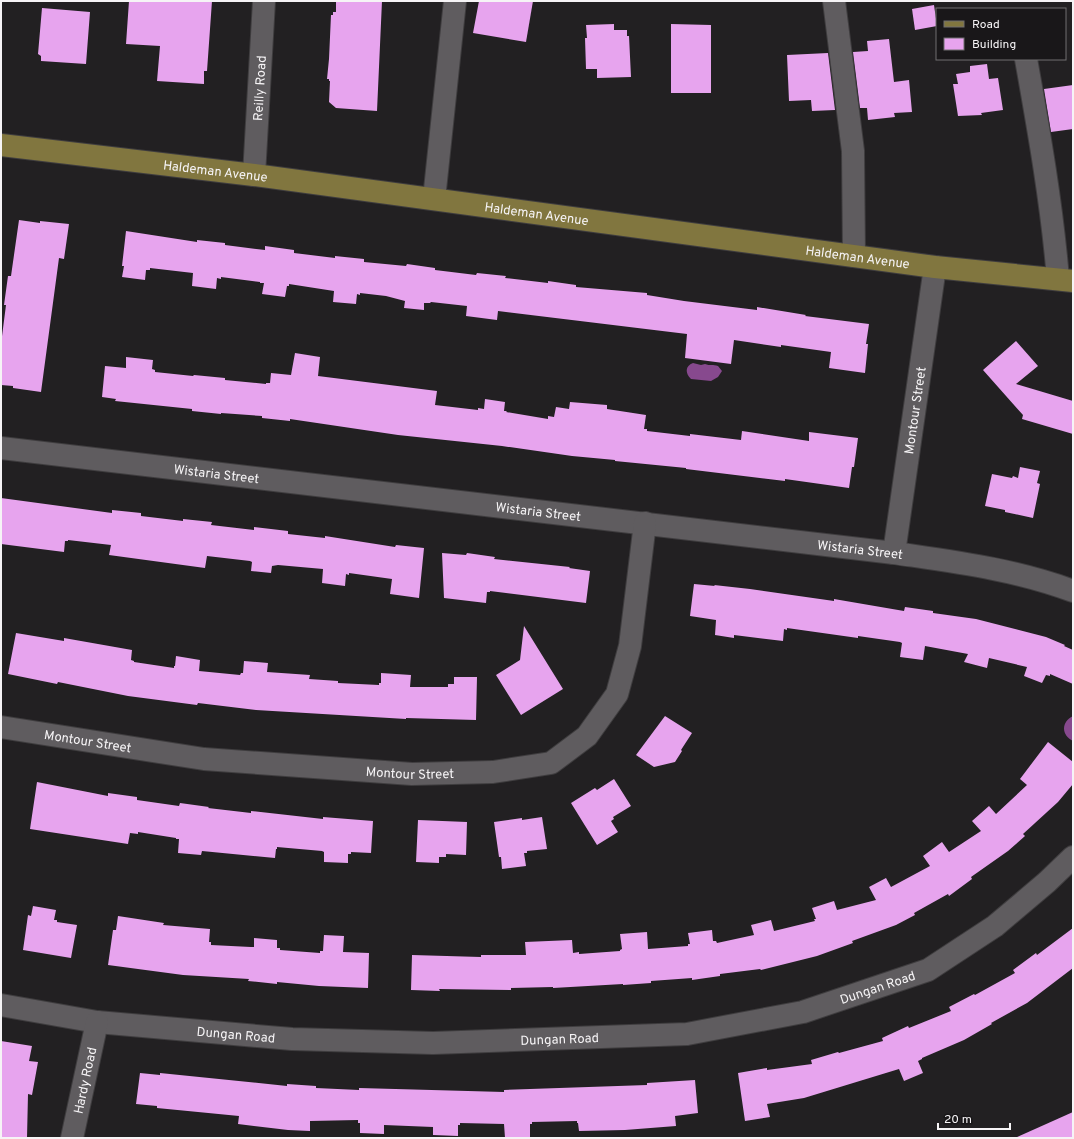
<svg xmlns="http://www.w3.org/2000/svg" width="1074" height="1139" viewBox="0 0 1074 1139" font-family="Overpass,sans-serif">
<rect width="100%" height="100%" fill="#222022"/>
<g fill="#87498e">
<path d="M693,363l8,2 4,-1c5,2 8,0 13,2l4,5 -4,6 -7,4 -20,-2c-6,-6 -6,-13 2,-16z"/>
<path d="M1073,716v25c-12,-6 -12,-19 0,-25z"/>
</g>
<g fill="#e7a4ee">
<path d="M129,1h83l-5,70h-3v13l-47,-3 3,-35 -34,-2z"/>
<path d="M336,1h46l-5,110 -41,-3 -7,-6 1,-21h-1v-2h-2l2,-20 2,-44h2v-3h3z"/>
<path d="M479,1h54l-7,41 -53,-9z"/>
<path d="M934,5l3,21 -22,4 -3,-21z"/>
<path d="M42,8l48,4 -4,52 -45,-3v-5l-3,-2z"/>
<path d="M614,24v6h13v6h2l2,41 -34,1v-9h-11l-1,-31h2l-1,-13z"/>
<path d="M671,24l40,1v68h-40z"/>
<path d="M889,39l5,43 15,-2 3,32 -18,1 1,4 -27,3 -1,-12h-7l-7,-56 15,-1 -1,-10z"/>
<path d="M828,53l7,57 -23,1 -1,-11 -22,1 -2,-46z"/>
<path d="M987,64l2,15 9,-1 5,32 -22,3 1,2 -24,1 -5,-32h5l-2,-10 14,-2v-6z"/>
<path d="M1073,85v44l-22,3 -7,-43z"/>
<path d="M19,220l21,3v-2l29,3 -5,35 -5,-1 -18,134 -28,-4v-2l-12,-1v-41l5,-39h-2l4,-29h3z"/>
<path d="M126,231l71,11v-2l28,3v2l40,5v-4l29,4v3l41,5v-2l29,3v3l42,4 1,-2 28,4v2l41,5 1,-2 29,3 -1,2 43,5v-2l28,4v2l71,6v2l37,6 73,9v-3l49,8 -1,1 64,8 -3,20h2l-3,29 -36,-5 2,-16 -50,-7v2l-47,-7 -3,24 -46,-6 2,-24 -189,-23 -1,9 -31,-4 1,-10 -36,-4 -1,1h-6v7l-20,-2 1,-7 -19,-5 -26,-3v2l-3,-1 -1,10 -23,-2 1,-11 -45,-7v2h-2l-2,11 -23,-3 2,-11h-4v-1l-39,-5v2l-4,-1 -1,11 -24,-3 1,-13 -43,-5v2h-4l-1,10 -23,-3 2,-11h-2z"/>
<path d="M1016,341l22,25 -22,18 57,17v33l-51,-15 1,-4 -40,-45z"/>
<path d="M295,353l25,4 -2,19 119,15 -2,14 43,5v-2l6,1 1,-10 20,3 -1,9h3l-1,1 42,7v-3l6,1 2,-10 13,2 1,-7 37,3v4l39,6 -2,14h3v2l43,5v-2l51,6 1,-9 67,10v-9l49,6 -4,29h-2l-3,21 -64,-9v2l-99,-12v-1l-71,-7v-1l-43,-4 -70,-10 -104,-11 -108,-16v2l-28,-3v-2l-41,-3v1l-29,-3v-2l-77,-8 1,-2 -14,-2 3,-31 21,2v-11l27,3 -1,9 3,1v2l38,4 1,-1 31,3v2l41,4v-1h4l1,-10 20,2z"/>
<path d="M1020,467l20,4 -3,12 3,1 -7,34 -28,-6v-2l-20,-4 7,-32 20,4 1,-2 5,2z"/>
<path d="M1,498l111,15v-3l29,3v3l42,5v-2l29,3 -1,3 43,5v-3l34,4v3l37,4v-2l70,11 1,-2 28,3 -5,50 -29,-4 2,-15 -43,-6v2l-3,-1 -1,12 -23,-3 1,-14 -45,-4 -6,1 -1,7 -20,-2 1,-9 -2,-1 -43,-5 -2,12 -96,-13 2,-10 -43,-5v1h-3l-1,11 -63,-8z"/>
<path d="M442,553l24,2 1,-2 28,4 -1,2 76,8 -1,1 21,3 -4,32 -96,-12v1h-3l-1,11 -42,-5z"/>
<path d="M694,584l21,2 -1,-1 36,4 84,12v-2l70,12 1,-4 28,4v2l43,6 70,18 19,8 -1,1 9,4v34l-23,-10v2l-4,-1 -4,8 -18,-7 3,-9 -38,-9 -2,10 -23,-6 4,-8 -43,-8 -2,14 -23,-3 2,-14 -2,-1 -42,-6v2l-71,-10v2l-3,-1 -1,12 -49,-6v3l-19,-3 1,-15 -26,-4z"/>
<path d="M524,626l39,63 -42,26 -25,-40 24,-15z"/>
<path d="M16,633l48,8v-3l68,12 -1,10 3,1v1l40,6v-2h1l1,-10 24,4 -1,11 41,4 1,-2h2l1,-12 24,2 -1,9 43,3 -1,4 29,2v2l41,2v-2h2v-10l30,2 -1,12h38v-3h6v-7h23l-1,43 -70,-2v1l-150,-9 -58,-7 -1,2 -69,-9 -70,-14 -1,2 -49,-10z"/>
<path d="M665,716l27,17 -11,17 1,1 -7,11 -21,5 -18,-12z"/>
<path d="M1048,742l25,20v22l-15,18 -35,32 2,2 -17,15 -37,26 1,2 -23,17 -1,-2 -34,19 1,2 -19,10 -44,16 1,2 -36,13 -56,14 -1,-1 -40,5v2l-28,4v-2l-41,3v2l-28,2v-1l-70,4v-1l-42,1v2l-72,-1 1,2 -29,-1 1,-35 69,2v-2h45l-1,-13 47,-2 1,13 6,-1v2l41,-3v-1l2,-1 -2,-15 27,-2 1,17 40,-3v-2h2l-2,-11 24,-3 1,11h3l1,2 37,-8 -3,-10 20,-5 3,11 41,-10 -1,-2h2l-4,-11 22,-7 3,9 39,-10 -7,-13 17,-9 5,9 39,-21 -7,-10 19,-14 7,10 32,-21 -9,-10 17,-15 7,8 31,-29 -7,-6z"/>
<path d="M614,779l17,27 -18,11 1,2 -3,2 7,11 -21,13 -26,-42 24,-15 2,2z"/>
<path d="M37,782l71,14v-3l29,4v3l42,6 1,-3 29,4 -1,1 43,5v-2l72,8v-2l50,4 -2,32 -20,-1v2h-3v9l-24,-1v-10l-2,-1 -45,-4v2h-1l-1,9 -73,-7 -1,4 -23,-2 1,-14h-3v-1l-38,-6v2l-8,-1 -2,11 -98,-15z"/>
<path d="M542,817l5,32 -20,2v2h-3l2,13 -24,3 -1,-12h-2l-5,-35 28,-4v2z"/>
<path d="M418,820l49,2 -1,33 -20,-1v3h-7v6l-23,-1z"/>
<path d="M33,906l23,4 -2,10h3v2l20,3 -6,33 -48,-8 5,-35 3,1z"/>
<path d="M118,916l46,7 -1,2 47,4 -1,13h2v3l40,2h3v-9l23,2v8h3v2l40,3v-2h3l1,-16 20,1 -1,16 26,1 -1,35 -49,-2 -42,-4v2l-29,-3 1,-2 -66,-4 -75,-10 5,-35h3z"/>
<path d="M1073,928v40l-46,35 -36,20 1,1 -28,16 -42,18v1l-4,2 5,12 -19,8 -5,-12 -95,29 -37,6 3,13 -25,4 -7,-48 29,-5v2l45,-6 -1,-4 27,-8 1,1 44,-12 -1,-3 26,-12 1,2 42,-17 -2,-4 25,-13 1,1 40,-22 -2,-3 23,-17 1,2z"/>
<path d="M1,1041l31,5 -3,15 9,1 -6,33 -4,-1 -1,44h-26z"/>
<path d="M140,1073l20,2v-2l127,13v-2l29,2v2l43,2v-2l145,4v-2l143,-5v-2l48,-3 3,33 -23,3 1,10 -51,4 -46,1 -1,-8h-1v-2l-45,1v2h-2v14h-25l-1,-14 -44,-1v2h-2v11l-25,-1v-8l-49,-2v9l-24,-1v-10h-2v-3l-48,1v10l-22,-1 -50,-6 1,-8 -82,-8v-2l-21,-2z"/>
<path d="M1073,1112v26h-58z"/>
</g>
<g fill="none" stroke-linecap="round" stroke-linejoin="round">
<defs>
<g id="minor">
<path d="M834,1l19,150 1,105"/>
<path d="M1026,59c13,73 26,146 32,220"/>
<path id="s1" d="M254,175l10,-174"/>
<path d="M434,199l21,-198"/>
<path id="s2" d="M1,448l893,105c61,9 120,16 179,38"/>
<path id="s3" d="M894,553l41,-286"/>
<path id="s4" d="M1,727l203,32 208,15 81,-2 58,-9 36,-27 30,-42 13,-48 15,-123"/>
<path id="s5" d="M1,1005l96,17 195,17 141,4 254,-9 116,-22 125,-42 67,-44 52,-44 26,-25"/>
<path id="s6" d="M72,1138l25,-116"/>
</g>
<g id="major">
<path id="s7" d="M1,145l253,30 681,92 138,14"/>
</g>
</defs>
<use href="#minor" stroke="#3f3d3f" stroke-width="24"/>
<use href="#major" stroke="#3f3d3f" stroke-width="24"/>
<use href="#minor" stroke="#5f5c5f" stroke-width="22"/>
<use href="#major" stroke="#81763f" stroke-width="22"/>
</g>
<g text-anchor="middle" stroke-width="4" stroke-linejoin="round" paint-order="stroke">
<g font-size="13" fill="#f6f4f6" stroke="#191719">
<text dy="5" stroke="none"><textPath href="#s1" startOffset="87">Reilly Road</textPath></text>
<text dy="5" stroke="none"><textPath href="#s7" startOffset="216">Haldeman Avenue</textPath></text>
<text dy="5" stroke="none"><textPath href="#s7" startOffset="540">Haldeman Avenue</textPath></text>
<text dy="5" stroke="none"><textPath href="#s7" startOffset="864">Haldeman Avenue</textPath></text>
<text dy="5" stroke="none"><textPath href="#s3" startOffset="144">Montour Street</textPath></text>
<text dy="5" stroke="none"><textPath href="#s2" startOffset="217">Wistaria Street</textPath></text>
<text dy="5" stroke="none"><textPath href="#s2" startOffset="541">Wistaria Street</textPath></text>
<text dy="5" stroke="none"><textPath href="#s2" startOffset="865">Wistaria Street</textPath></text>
<text dy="5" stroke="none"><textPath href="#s4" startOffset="88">Montour Street</textPath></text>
<text dy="5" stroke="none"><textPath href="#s4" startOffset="412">Montour Street</textPath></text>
<text dy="5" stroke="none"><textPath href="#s5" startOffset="885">Dungan Road</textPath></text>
<text dy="5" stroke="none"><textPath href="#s5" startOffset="237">Dungan Road</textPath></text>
<text dy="5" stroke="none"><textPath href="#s5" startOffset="561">Dungan Road</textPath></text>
<text dy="5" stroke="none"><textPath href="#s6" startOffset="59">Hardy Road</textPath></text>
</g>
</g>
<rect width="1074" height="1139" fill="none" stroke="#f6f4f6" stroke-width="4"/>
<rect x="936" y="8" width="130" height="52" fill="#191719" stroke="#716f71"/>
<rect x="944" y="21" width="20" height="6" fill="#81763f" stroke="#716f71"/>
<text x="972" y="28" font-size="12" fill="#f6f4f6">Road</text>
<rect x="944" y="38" width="20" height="12" fill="#e7a4ee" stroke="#716f71"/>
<text x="972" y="48" font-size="12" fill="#f6f4f6">Building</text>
<path d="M938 1123v6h72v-6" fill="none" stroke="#f6f4f6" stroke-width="2"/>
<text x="944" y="1123" font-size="12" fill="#f6f4f6" stroke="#191719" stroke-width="3" paint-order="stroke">20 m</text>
</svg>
